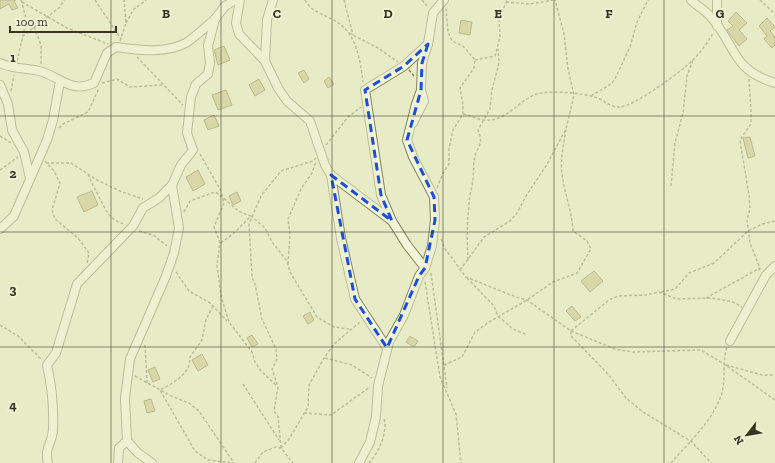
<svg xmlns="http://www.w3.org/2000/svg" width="775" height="463" viewBox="0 0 775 463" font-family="'Zilla Slab',serif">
<rect width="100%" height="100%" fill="#e7ecc7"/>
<g fill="#c7bc80" stroke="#847945">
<path d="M0,0h16l-2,1 4,7 -6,2 -3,-6 -9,5z"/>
<path d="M736,12l11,11 -8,7 8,9 -8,7 -12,-16 6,-4 -5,-5z"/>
<path d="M767,18l8,9 -5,4 5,6v8l-3,3 -8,-9 3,-3 -8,-10z"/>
<path d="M461,20l11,2 -2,13 -11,-2z"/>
<path d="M224,46l6,14 -12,5 -4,-15z"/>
<path d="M304,70l5,9 -5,4 -6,-10z"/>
<path d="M329,77l5,7 -6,4 -4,-7z"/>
<path d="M259,79l6,11 -10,6 -6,-11z"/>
<path d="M226,90l6,15 -14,5 -6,-15z"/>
<path d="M214,115l5,11 -11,4 -4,-10z"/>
<path d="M750,137l5,19 -7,2 -5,-20z"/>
<path d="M198,170l7,14 -12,7 -7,-14z"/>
<path d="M92,191l6,14 -14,7 -7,-15z"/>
<path d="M237,192l4,9 -8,4 -4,-9z"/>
<path d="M594,271l9,10 -13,11 -9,-11z"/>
<path d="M572,306l9,11 -6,4 -9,-10z"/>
<path d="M310,312l4,8 -6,4 -5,-8z"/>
<path d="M252,335l6,9 -6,3 -5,-9z"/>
<path d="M410,336l8,5 -4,6 -8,-5z"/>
<path d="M202,354l6,11 -10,6 -6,-11z"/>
<path d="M155,367l5,12 -7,3 -5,-12z"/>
<path d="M151,399l4,12 -8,2 -3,-12z"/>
</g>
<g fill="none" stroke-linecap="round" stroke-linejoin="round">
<defs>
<g id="minor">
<path d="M240,0l-4,23 3,11 26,27 13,27 9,13 23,20 15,44 6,10 10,63 14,61 32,49"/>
<path d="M691,0c5,5 12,9 17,14 28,28 21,55 67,69"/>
<path d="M717,26v-26"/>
<path d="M265,61l2,-41 6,-20"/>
<path d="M0,63c12,6 27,5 39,8 21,5 31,23 55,12l13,-30 9,-6c23,3 48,7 70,-4 8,-5 22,-18 29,-24"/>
<path d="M0,85l8,19 4,26 12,22 6,26"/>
<path d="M413,123l11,-22 -3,-11 1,-27 6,-19 5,-31 11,-13"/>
<path d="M331,175l61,46"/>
<path d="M0,229l14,-13 33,-76 6,-20 7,-39"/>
<path d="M425,268l-18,-23 -15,-24 -11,-26 -16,-105 39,-24 24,-22"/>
<path d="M730,341l36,-66 9,-9"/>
<path d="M48,463c-4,-15 4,-19 5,-33 1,-23 -1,-43 -6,-65l9,-12 21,-69 56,-58 10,-18 16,-10 13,-13 9,-20 12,-15 -6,-17 4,-36 5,-13 12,-10 2,-11 -2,-17 7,-27 10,-13 10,-6"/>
<path d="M118,463l1,-15 8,-7"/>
<path d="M152,463l-14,-10 -11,-12 -2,-43 5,-39 36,-83 8,-23 5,-25 -7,-43"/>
<path d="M359,463l11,-21 6,-25 2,-31 11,-44 15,-27 15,-39 6,-8 7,-22 3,-26 -1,-23 -21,-40 -6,-17 9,-36 5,-14"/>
</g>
</defs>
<use href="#minor" stroke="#86845e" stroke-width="10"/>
<g stroke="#86845e" stroke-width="1.5" stroke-dasharray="3 2" stroke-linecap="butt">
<path d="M21,0l5,18 -3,18"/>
<path d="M95,0l26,39"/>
<path d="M305,0c6,12 21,15 32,22 20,13 23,38 26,60"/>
<path d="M344,0l9,35"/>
<path d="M422,0l6,7"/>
<path d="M760,0l15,14"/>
<path d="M22,2l45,26 41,16"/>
<path d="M506,2l23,2 25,-4"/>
<path d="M126,23l7,-13 13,-10"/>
<path d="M34,27l7,18v19"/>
<path d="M349,33l29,15 20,14"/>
<path d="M120,41l6,-18 -2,-23"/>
<path d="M137,57l46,48"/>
<path d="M475,60l20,-4 5,-19 -1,-17 8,-20"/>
<path d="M17,61l6,-25 37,-29 4,-7"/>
<path d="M409,70l5,6"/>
<path d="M749,79c0,9 4,41 1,46 -3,6 -7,9 -10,16l9,54 1,14 -3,11 3,23 10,25 -1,3"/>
<path d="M102,83l15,-4 13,8 33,-2"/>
<path d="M11,91l3,-16"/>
<path d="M591,96l20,-12 4,-5 15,-32 7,-25 11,-22"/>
<path d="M463,114c7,1 13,5 20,6 23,3 35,-20 54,-26 14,-4 44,-1 58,3 8,2 15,11 25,10 15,-1 62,-36 73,-47 8,-8 15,-18 20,-27"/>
<path d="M59,128l4,-4 25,-12 11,-24"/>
<path d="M0,136l11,7"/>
<path d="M326,145l22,-28 13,-10"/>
<path d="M200,154l20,35 4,14 -10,24 6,16 -3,22 4,31 8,26 23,30 3,10 6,9 16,15"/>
<path d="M45,161l9,10 6,12 -8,27 3,9 23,19 11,15 -2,10"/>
<path d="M46,163h25l26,17 25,12 21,7"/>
<path d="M0,170l18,-13"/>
<path d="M88,174c3,9 7,14 11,23 7,13 10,23 25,27"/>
<path d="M671,186l4,-43 8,-30 4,-37 6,-16"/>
<path d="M437,188l6,-15 6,-9v-15l4,-19 10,-16v-9l-3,-17 14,-20 1,-8 -12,-14 -11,-5 -4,-9 -2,-23"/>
<path d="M184,212l6,-11 25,-9c15,9 18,19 36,24"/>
<path d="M139,231l14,4 14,11"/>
<path d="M441,239l4,10 21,28 50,20 11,3 44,31v5l37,38 18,24 17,14 49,30 19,21"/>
<path d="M221,243l14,-11 16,-16 14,12 7,14 15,19 3,11 27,45 17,10 15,2"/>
<path d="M468,260c-1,-18 -1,-37 1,-56 0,-9 4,-18 4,-27 1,-5 0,-10 1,-15 1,-15 11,-16 4,-32l12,-21 2,-19 7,-27 -1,-14"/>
<path d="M288,264l2,-29 -2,-16 13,-30 11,-16 4,-12"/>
<path d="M460,270l24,-33 26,-16 7,-8 9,-17 20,-30 20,-37 8,-34 -6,-26 -4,-35 -9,-34"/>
<path d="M176,272l13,19 21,12 17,18"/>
<path d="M431,273l16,115"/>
<path d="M467,278l27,28 4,10 15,13 14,6"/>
<path d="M425,282l15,95 16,37 5,49"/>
<path d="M661,292l14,-3 14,-16 25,-10 34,-32 14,-7 13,-3"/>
<path d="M706,298l54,-30"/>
<path d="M213,306l-7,13 -4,21 -12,17c1,17 -17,26 -30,33l35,61 13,9 25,3"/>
<path d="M0,325l18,11 23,23"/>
<path d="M571,331l44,18 18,3 68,-2 23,14 51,36"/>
<path d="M571,331l38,-31 9,-4 28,-1 13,-3 18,7 35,-1 21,4 9,5"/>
<path d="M145,345l2,38"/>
<path d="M325,358l27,7 20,13"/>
<path d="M444,365l18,-8 13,-25 14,-10 38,-22 26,-18 24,-9 14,-24 -4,-8 -14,-10c-1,-21 -9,-38 -11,-58 -2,-14 2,-30 4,-44"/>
<path d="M726,365l36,10h13"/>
<path d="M135,376l36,20 18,7 10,8 35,52"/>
<path d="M243,384l36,56"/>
<path d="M304,413l27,2 39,-28"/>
<path d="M281,448l-3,-31 -4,-6 4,-24 -6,-18 5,-10 -1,-10 -14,-30 -7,-35 -3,-7 -3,-53 12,-28 20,-25 32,-10 3,-3"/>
<path d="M281,448l8,-9 19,-32 1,-22 15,-27 10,-14 26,-22"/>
<path d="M255,463l8,-11 13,-5 5,1 12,15"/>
<path d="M369,463c10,-11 19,-31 15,-45"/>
<path d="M671,463c19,-22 42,-42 51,-70 4,-16 0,-32 5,-46"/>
</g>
<use href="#minor" stroke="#f3f7da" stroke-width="8"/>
</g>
<path d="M0 0H775V463H0ZM428,44l-6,19 -1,27 -14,50 27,57 1,23 -10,48 -6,8 -32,72 -32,-49 -24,-124 61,46 -11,-26 -16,-105 39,-24z" fill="#e7ecc7" fill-opacity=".55" fill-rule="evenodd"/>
<path fill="none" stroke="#1d4ed8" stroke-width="3" stroke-dasharray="8 5" stroke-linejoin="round" d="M428,44l-6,19 -1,27 -14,50 27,57 1,23 -10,48 -6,8 -32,72 -32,-49 -24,-124 61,46 -11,-26 -16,-105 39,-24z"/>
<path fill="none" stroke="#373520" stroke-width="1" stroke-opacity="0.55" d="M111,0v463M221,0v463M332,0v463M443,0v463M554,0v463M664,0v463M0,116h775M0,232h775M0,347h775"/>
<g font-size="13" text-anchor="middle" font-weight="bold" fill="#373520" stroke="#eff3d6" stroke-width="4" stroke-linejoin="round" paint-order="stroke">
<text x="166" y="18">B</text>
<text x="277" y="18">C</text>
<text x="388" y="18">D</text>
<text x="498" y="18">E</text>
<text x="609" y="18">F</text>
<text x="720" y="18">G</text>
<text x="13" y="62">1</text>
<text x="13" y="178">2</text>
<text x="13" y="294">3</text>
<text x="13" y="410">4</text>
</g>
<g transform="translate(747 435) rotate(239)" stroke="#eff3d6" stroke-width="3" paint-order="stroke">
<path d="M0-3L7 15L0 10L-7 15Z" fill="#373520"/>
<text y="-6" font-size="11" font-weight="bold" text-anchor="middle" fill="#373520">N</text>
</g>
<path d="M10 26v6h106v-6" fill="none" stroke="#373520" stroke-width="2"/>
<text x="16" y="26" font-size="12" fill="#373520" stroke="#eff3d6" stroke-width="3" paint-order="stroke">100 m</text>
</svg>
